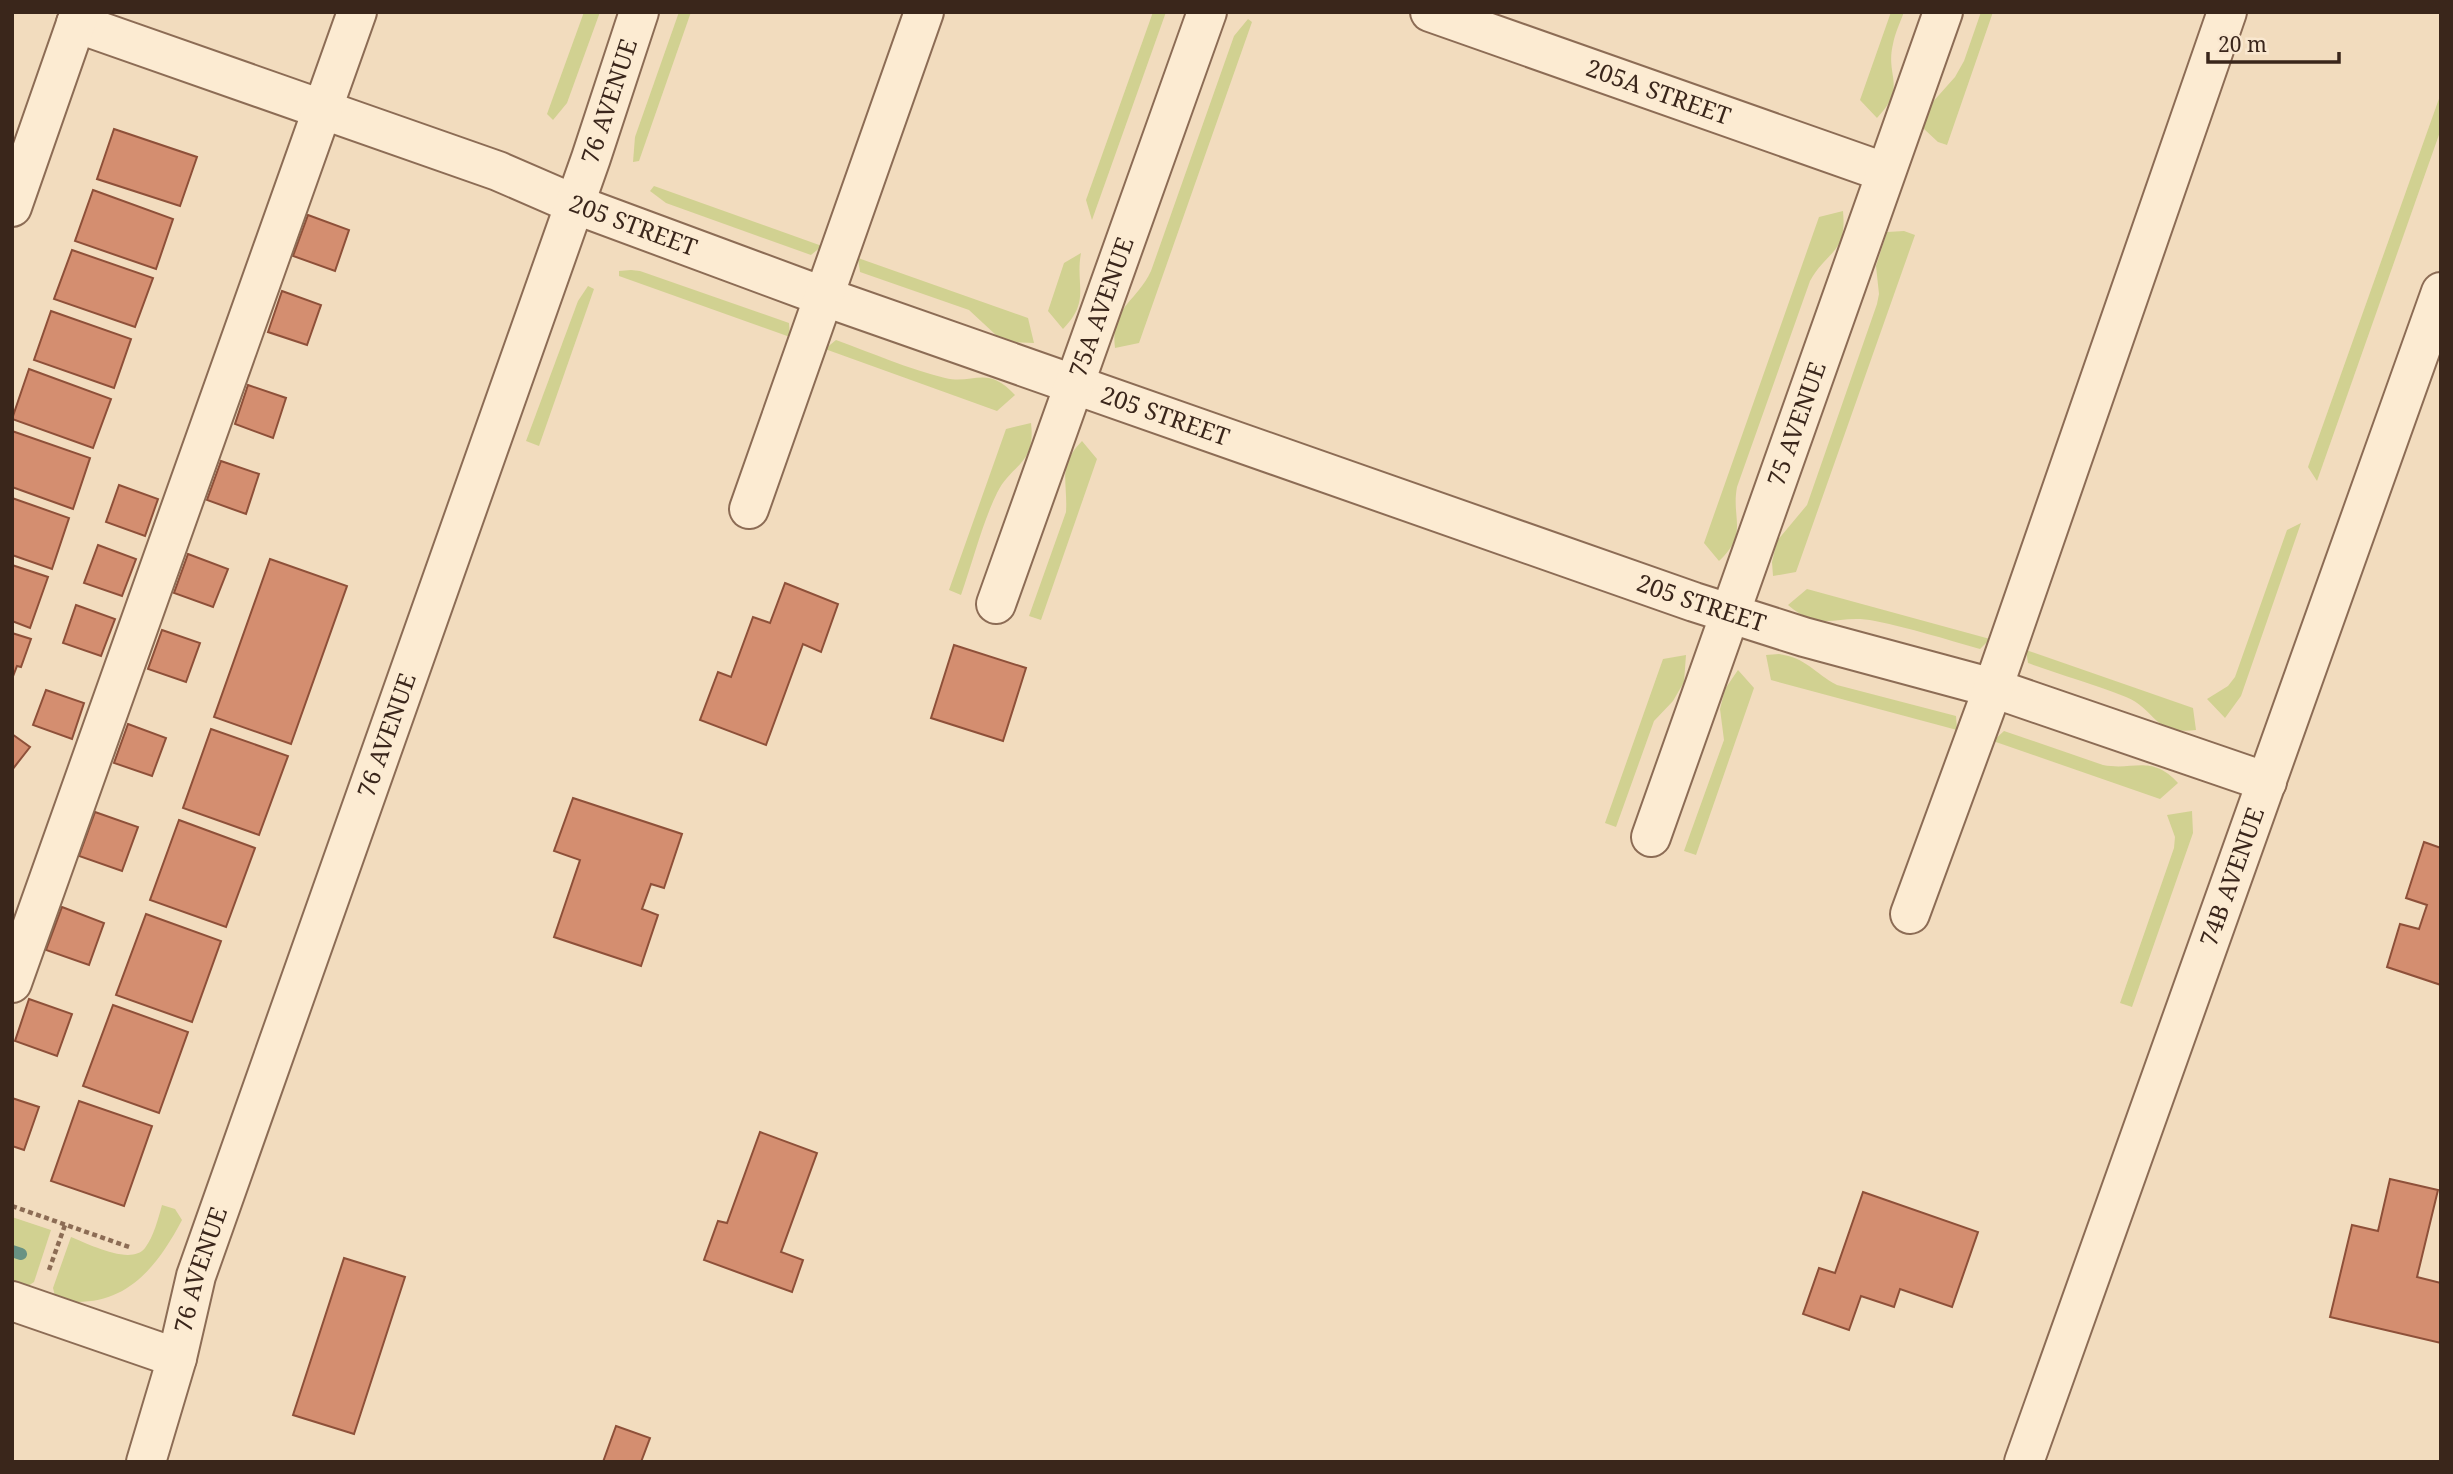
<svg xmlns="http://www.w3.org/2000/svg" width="2453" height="1474" viewBox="0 0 2453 1474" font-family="'Noto Serif',serif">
<rect width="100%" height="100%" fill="#f2dcbe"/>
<g fill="#d1d191">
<path d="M584,12h16l-33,91 -14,17 -6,-6z"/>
<path d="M679,12h12l-52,149 -6,1 2,-25z"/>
<path d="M1153,12h13l-74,208 -6,-20z"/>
<path d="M1891,12h13c-4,11 -9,21 -11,32 -8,33 15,42 -16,74l-17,-18z"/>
<path d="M1981,12h12l-46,133 -9,-3 -15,-14 8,-24 24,-27 9,-16z"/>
<path d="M1248,19l4,3 -113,321 -24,5c-5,-41 21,-45 36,-77l83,-235z"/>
<path d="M2441,93v36l-124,352 -9,-14z"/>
<path d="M654,186l168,60 -11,9 -145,-52 -16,-12z"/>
<path d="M1843,211c4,43 -15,38 -33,70l-73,206c-6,32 12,46 -18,74l-15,-18 115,-326z"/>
<path d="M1904,231l11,4 -119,337 -23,4 -1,-14 5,-21 30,-36 70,-201 2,-10 -3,-28 11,-34z"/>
<path d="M1081,253c-6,32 10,48 -18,76l-15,-18 16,-48z"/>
<path d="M858,258l170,60 6,25 -26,-1 -11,-6 -28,-26 -109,-38z"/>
<path d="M631,270l9,1 149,52 1,14 -171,-61v-5z"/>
<path d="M588,286l6,3 -55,157 -13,-5 52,-140z"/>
<path d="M836,340c36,13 72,29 109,38 29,7 42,-14 70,17l-18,16 -172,-62z"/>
<path d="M1031,423c5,42 -19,40 -34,70 -14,28 -25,71 -36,102l-12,-5 57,-161z"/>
<path d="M1082,441l15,18 -56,161 -12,-4 37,-104c2,-31 -9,-45 16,-71z"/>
<path d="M2301,523l-60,173 -16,22 -18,-19 21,-13 7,-9 52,-147z"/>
<path d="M1807,589l183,50 -10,10c-35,-10 -70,-21 -105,-28 -38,-8 -53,13 -87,-16z"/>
<path d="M2026,650l167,58 3,22c-44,5 -39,-20 -70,-33 -32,-13 -66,-22 -98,-34z"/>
<path d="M1779,654c28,4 35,19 58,31l119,31 1,14 -186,-50 -5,-25z"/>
<path d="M1686,655l-2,27 -11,19 -19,20 -38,106 -11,-4 58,-164z"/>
<path d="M1738,670l16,18 -58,167 -12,-4 40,-111 -4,-31 5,-20z"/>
<path d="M2004,731l99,34c31,6 48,-11 75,18l-18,16 -167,-58z"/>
<path d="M2192,811l1,22 -61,174 -12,-4 54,-155 1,-11 -8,-22z"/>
<path d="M162,1205l13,4 7,11c-28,53 -61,91 -126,80l-3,-12 18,-51c18,7 60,29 74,11 9,-12 13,-29 17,-43z"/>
<path d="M12,1217l39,13 -17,52 -12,8 -10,-4z"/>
</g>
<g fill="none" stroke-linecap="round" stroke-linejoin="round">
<path stroke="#689283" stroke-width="12" d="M12,1251l9,3"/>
</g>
<g fill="#d48e70" stroke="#8e5039" stroke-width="2">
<path d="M114,129l83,28 -17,49 -83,-27z"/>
<path d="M93,190l80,29 -17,50 -81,-28z"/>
<path d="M308,215l41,15 -14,41 -42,-15z"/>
<path d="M72,250l81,28 -18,49 -81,-28z"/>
<path d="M282,291l39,14 -14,40 -39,-13z"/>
<path d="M51,311l80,28 -17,49 -80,-28z"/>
<path d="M29,369l82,30 -18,49 -81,-29z"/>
<path d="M248,385l38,13 -13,40 -38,-14z"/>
<path d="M12,431l78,27 -17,51 -61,-22z"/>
<path d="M221,461l38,13 -13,40 -39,-14z"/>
<path d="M119,485l39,14 -13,37 -39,-14z"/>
<path d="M12,498l57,20 -17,51 -40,-14z"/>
<path d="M98,545l38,14 -14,37 -38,-13z"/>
<path d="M188,554l40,15 -15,38 -39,-14z"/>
<path d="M270,559l77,27 -56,158 -77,-27z"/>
<path d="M12,565l36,12 -18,51 -18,-7z"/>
<path d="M785,583l53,21 -17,48 -18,-8 -37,101 -66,-25 18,-48 13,5 22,-60 17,6z"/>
<path d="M76,605l39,14 -14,37 -38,-13z"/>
<path d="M162,630l38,13 -14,39 -38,-13z"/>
<path d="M12,633l19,6 -10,28 -4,-1 -5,13z"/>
<path d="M954,645l72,23 -23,73 -72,-23z"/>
<path d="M46,690l38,13 -12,36 -39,-14z"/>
<path d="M128,724l38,14 -14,38 -38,-13z"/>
<path d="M211,729l77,27 -29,79 -76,-27z"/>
<path d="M12,734l18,13 -18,23z"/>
<path d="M573,798l109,36 -18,54 -13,-4 -9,25 16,6 -17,51 -87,-29 26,-77 -26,-9z"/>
<path d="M95,812l43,15 -16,44 -43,-15z"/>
<path d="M179,820l76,28 -29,79 -76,-27z"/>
<path d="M2424,842l17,6v137l-54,-18 13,-43 19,5 8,-24 -21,-7z"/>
<path d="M62,907l42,16 -15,42 -43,-15z"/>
<path d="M146,914l75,27 -29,81 -76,-27z"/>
<path d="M29,999l43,15 -15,42 -42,-15z"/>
<path d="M113,1005l75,27 -29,81 -76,-27z"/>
<path d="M12,1098l27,9 -15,43 -12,-4z"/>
<path d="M79,1101l73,25 -28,80 -73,-25z"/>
<path d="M760,1132l57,21 -36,99 22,8 -11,32 -88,-32 14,-39 9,2z"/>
<path d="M2390,1179l48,11 -21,87 24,6v60l-111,-26 22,-92 26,6z"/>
<path d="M1863,1192l115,40 -26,75 -52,-18 -6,18 -33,-11 -12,34 -46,-16 16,-46 16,5z"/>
<path d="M344,1258l61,19 -51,157 -61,-19z"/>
<path d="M616,1426l34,12 -9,24h-38z"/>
</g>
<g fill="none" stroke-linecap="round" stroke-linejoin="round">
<defs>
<g id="minor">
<path id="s1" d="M1430,12l454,160"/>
<path id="s2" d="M76,23l422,148 76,33 251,93 869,305 110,35 189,51 274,94"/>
<path d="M12,207l68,-195"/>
<path d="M749,509l175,-497"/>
<path id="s3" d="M996,604l211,-592"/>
<path id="s4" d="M1651,837l292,-825"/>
<path d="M1910,914l83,-226 234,-676"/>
<path d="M12,983l345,-971"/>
<path d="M12,1301l165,57"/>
<path id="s5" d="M146,1462l31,-104 19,-82 395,-1118 48,-146"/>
<path id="s6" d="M2024,1462l417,-1170"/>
</g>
</defs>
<use href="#minor" stroke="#8c6c55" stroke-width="42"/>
<g stroke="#8c6c55" stroke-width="4.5" stroke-dasharray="5 3.5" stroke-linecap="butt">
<path d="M12,1206l120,42"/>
<path d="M49,1270l16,-45"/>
</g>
<use href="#minor" stroke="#fcebd2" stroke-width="38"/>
</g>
<g text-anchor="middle" stroke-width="5" stroke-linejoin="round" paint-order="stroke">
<g font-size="24" fill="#3a261b" stroke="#f9e7cf">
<text dy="8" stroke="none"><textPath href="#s1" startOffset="242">205A STREET</textPath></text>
<text dy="8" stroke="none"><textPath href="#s5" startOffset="1438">76 AVENUE</textPath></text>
<text dy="8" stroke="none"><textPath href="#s2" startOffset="593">205 STREET</textPath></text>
<text dy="8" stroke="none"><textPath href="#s3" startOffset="315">75A AVENUE</textPath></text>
<text dy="8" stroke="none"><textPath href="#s2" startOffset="1158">205 STREET</textPath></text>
<text dy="8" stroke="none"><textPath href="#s4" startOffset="438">75 AVENUE</textPath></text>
<text dy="8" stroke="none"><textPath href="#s2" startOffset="1726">205 STREET</textPath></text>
<text dy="8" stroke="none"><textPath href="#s5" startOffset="766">76 AVENUE</textPath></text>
<text dy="8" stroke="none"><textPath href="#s6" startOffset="621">74B AVENUE</textPath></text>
<text dy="8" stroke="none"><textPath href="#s5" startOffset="200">76 AVENUE</textPath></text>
</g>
</g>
<rect width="2453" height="1474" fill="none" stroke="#3a261b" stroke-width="28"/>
<path d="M2208 52v10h131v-10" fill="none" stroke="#3a261b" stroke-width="3.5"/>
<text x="2218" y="52" font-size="21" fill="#3a261b" stroke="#f9e7cf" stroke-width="5" paint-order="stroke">20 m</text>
</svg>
